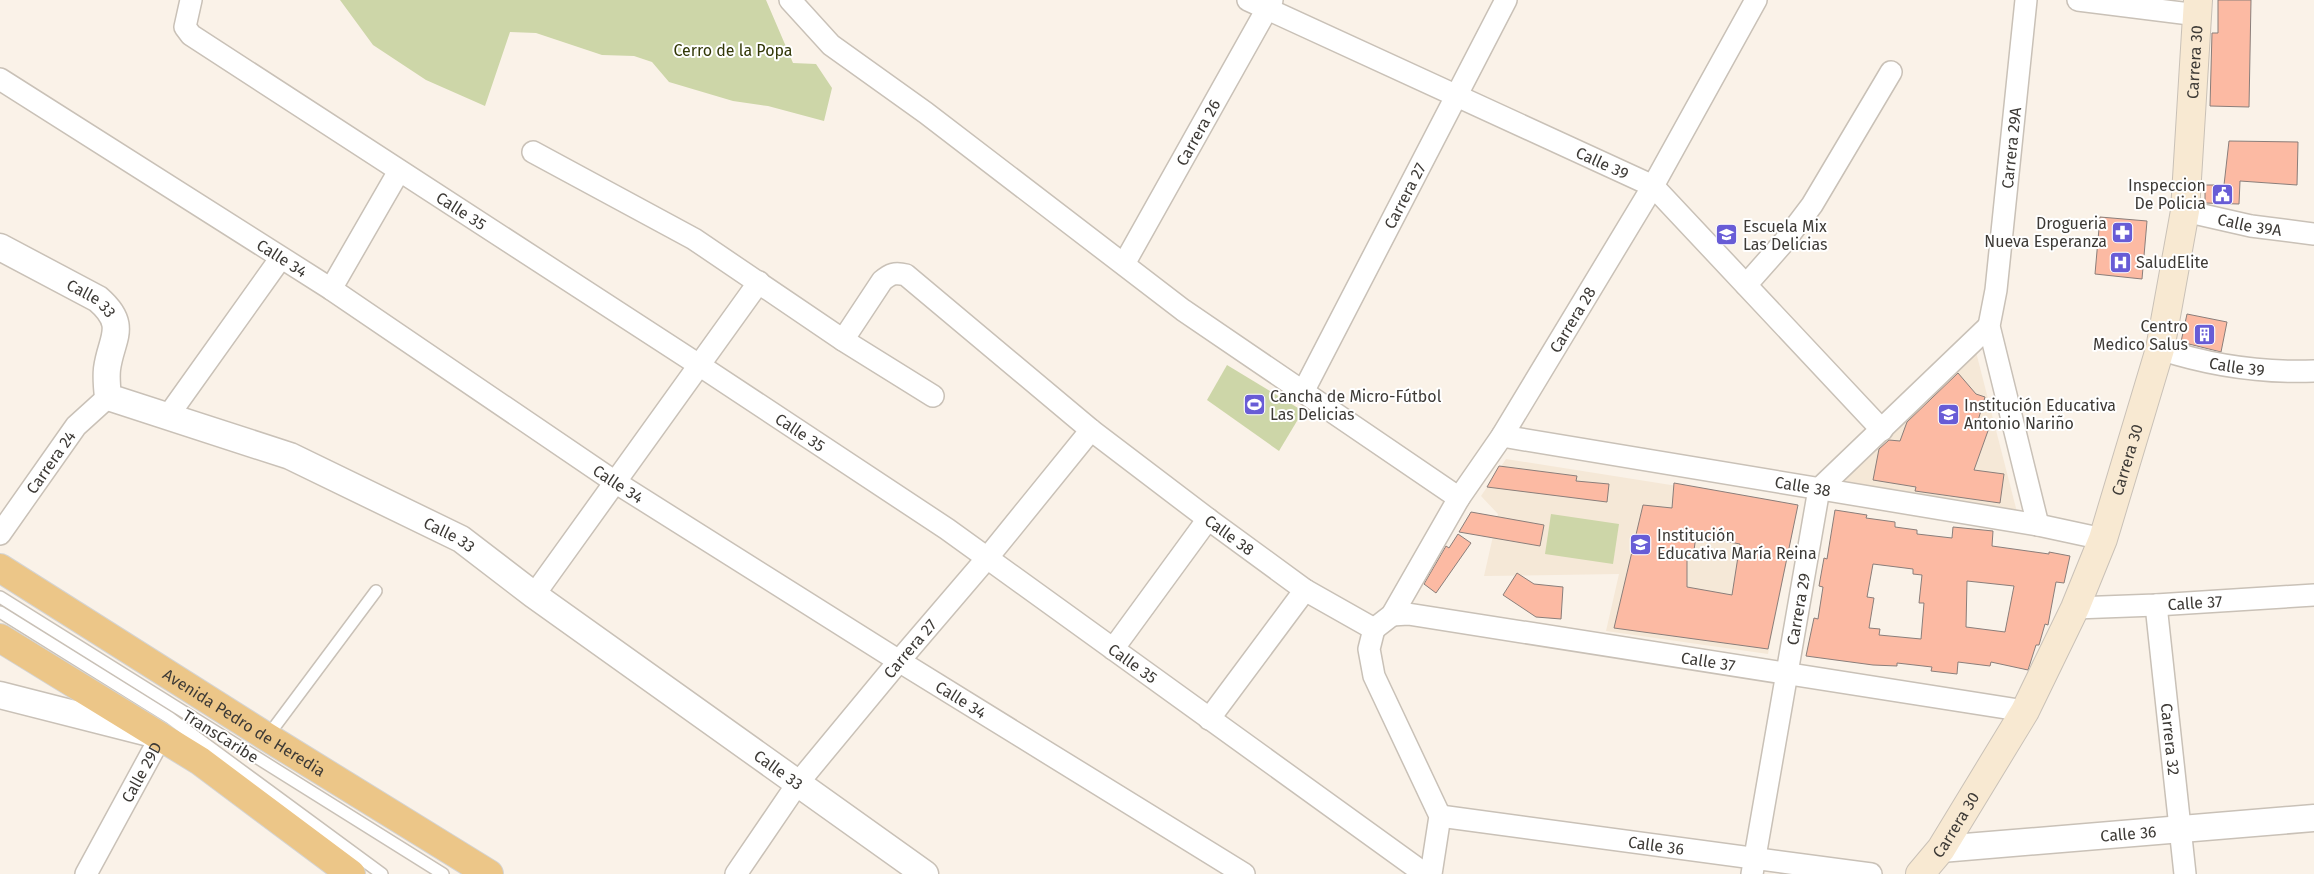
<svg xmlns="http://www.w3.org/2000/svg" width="2314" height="874" viewBox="0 0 2314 874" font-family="'Fira Sans',sans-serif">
<rect width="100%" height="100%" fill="#faf2e8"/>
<g fill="#f5e8d7">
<path d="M1975,348l43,168 -186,-36z"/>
<path d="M1506,459l292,46 -30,149 -162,-23 13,-57 -135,2 14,-62 -17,-18z"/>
</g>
<g fill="#cdd6a8">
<path d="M340,0h426l27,63 23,1 16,24 -8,33 -56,-15 -35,-5 -64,-19 -17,-20 -18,-6 -32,-1 -66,-22 -26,-1 -25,74 -59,-26 -53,-35z"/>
<path d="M1227,365l76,46 -24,40 -72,-51z"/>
<path d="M1551,514l68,10 -6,40 -68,-10z"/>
</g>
<g fill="#fcbaa3" stroke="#8a7e7a" fill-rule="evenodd">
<path d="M2218,0h33l-2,107 -39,-1 2,-73h6z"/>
<path d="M2229,141l69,1 -1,43 -57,-4 -1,23 -34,-1v-18h19z"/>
<path d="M2100,217l47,4 -5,58 -47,-5z"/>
<path d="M2187,314l40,8 -6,30 -40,-10z"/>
<path d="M1958,373l18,21 9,3 -8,27 12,4 -15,42 30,4 -4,29 -85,-12 1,-4 -43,-7 6,-31 10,-9 11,1 7,-19z"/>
<path d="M1499,466l78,10 -1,5 33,3 -2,18 -120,-15z"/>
<path d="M1674,483l124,22 -30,144 -154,-21 29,-123 29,3zM1696,536l44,8 -8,51 -45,-8v-30h6z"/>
<path d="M1835,510l32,5 -1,3 29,4v5l22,3v4l35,4 1,-11 40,4 -1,15 57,8v-2l21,4 -6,27 -8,-1 -8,43 -3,-1 -6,21h-3l-8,25 -37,-8 -1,4 -32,-4 -1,12 -26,-3 1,-4 -35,-4v3l-24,-1 -67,-9 8,-38 4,1 5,-32 -4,-1 5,-28 3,1zM1873,564l40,5v5l9,1 -3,28h5l-3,36 -42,-4 1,-6 -11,-1 5,-30 -7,-1zM1967,581l47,5 -9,46 -39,-5z"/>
<path d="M1471,512l73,13 -4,21 -81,-14z"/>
<path d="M1458,534l13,9 -35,50 -12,-9 22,-38 3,2z"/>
<path d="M1517,573l17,11 29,3 -2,32 -25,-2 -33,-22z"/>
</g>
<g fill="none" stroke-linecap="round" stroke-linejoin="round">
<defs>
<g id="service">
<path d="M0,597l443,277"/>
<path d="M0,612l170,106 212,156"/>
<path d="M267,737l109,-146"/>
</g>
<g id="minor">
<path id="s1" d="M191,0l-6,27 6,8 508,330 248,164 478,345"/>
<path d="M790,0l41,45 95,68 257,197 276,188"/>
<path id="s2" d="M1248,0l405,186 229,244"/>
<path d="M2026,0l-30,290 -7,36 49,199"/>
<path d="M2078,0l120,15"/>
<path id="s3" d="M0,79l331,210 284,193 284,179 345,213"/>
<path d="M533,152l161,87 149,101 90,56"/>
<path id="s4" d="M2185,211l66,15 63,8"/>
<path id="s5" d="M1124,264l148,-264"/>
<path d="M1746,285l38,-43 28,-37 79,-133"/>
<path d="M331,289l68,-118"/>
<path id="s6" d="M843,340l39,-59c8,-7 13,-9 24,-6l185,155 117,89 97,71 69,39"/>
<path id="s7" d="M2160,349c49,16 102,24 154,22"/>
<path id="s8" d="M1303,392l203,-392"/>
<path d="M168,416l112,-157"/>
<path id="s9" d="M1502,436l536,89 65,14"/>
<path id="s10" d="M0,534l76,-108 32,-29"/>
<path d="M534,595l225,-313"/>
<path id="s11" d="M2156,605l29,269"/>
<path id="s12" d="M2075,608l81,-3 158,-10"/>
<path id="s13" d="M1392,615l16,-1 617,97"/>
<path id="s14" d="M1374,629l18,-14 67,-117 43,-62 151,-250 103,-186"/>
<path d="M1374,629l-5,20 5,27 66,140 -9,58"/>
<path d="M1113,649l95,-130"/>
<path d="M1209,719l96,-129"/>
<path id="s15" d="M1440,816l431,58"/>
<path id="s16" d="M86,874l75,-138"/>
<path id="s17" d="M736,874l62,-91 101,-122 89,-104 103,-127"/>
<path id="s18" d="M1752,874l67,-385 170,-163"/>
</g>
<g id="tertiary">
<path id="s19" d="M0,247l98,52c31,27 13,39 9,70 -1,9 0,19 1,28l182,59 171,83 73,56 391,279"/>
<path d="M0,695l149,38"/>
<path id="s20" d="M1941,849l373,-31"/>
</g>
<g id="secondary">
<path id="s21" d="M1920,874l21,-25 84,-138 50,-103 28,-69 57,-190 25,-138 13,-211"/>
</g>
<g id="trunk">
<path id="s22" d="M0,568l267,169 222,137"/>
<path d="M0,638l200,123 151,113"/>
</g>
</defs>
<use href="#service" stroke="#c9c1b7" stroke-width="14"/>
<use href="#minor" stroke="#c9c1b7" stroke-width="24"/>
<use href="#tertiary" stroke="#c9c1b7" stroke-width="29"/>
<use href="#secondary" stroke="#c9c1b7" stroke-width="30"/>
<use href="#trunk" stroke="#d4d4d3" stroke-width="30"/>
<use href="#service" stroke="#fff" stroke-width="11"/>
<use href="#minor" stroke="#fff" stroke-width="21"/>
<use href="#tertiary" stroke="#fff" stroke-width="26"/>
<use href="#secondary" stroke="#f8e9d2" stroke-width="28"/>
<use href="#trunk" stroke="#ecc688" stroke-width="28"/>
</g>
<defs>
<symbol id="civic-square" viewBox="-11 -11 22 22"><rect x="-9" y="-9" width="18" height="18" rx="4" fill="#685cd6" stroke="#fff"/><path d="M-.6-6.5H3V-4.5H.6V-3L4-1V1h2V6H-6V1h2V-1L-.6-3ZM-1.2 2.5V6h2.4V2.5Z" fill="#fff"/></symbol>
<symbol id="pharmacy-square" viewBox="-11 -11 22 22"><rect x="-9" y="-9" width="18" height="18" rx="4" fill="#685cd6" stroke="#fff"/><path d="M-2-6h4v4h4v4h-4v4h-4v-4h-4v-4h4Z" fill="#fff"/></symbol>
<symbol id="school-square" viewBox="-11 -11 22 22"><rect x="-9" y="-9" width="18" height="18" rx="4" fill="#685cd6" stroke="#fff"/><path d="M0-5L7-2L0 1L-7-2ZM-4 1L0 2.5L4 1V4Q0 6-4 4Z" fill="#fff"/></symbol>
<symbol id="hospital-square" viewBox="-11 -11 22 22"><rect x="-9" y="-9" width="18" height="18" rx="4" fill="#685cd6" stroke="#fff"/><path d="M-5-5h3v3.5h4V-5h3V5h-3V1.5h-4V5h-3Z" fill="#fff"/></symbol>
<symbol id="building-square" viewBox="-11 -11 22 22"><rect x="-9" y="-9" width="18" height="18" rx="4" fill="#685cd6" stroke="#fff"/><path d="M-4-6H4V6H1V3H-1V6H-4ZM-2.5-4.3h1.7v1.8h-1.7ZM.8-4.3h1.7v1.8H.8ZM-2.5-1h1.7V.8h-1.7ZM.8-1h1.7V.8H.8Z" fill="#fff"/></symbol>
<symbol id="stadium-square" viewBox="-11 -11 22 22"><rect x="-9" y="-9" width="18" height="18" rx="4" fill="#685cd6" stroke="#fff"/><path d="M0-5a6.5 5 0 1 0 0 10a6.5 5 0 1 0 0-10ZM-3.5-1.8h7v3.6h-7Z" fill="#fff"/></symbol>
</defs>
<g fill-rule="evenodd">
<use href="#civic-square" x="2210" y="182" width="25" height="25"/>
<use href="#pharmacy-square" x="2110" y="220" width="25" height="25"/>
<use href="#school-square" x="1714" y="222" width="25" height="25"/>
<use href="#hospital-square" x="2108" y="250" width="25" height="25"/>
<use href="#building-square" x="2192" y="322" width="25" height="25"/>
<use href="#stadium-square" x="1242" y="392" width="25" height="25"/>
<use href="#school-square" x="1936" y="402" width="25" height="25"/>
<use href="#school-square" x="1628" y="532" width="25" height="25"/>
</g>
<g text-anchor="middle" stroke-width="4" stroke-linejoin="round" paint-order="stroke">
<g font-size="16" fill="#323807" stroke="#fff">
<text x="733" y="56">Cerro de la Popa</text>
</g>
<g font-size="16" fill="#3d3a36" stroke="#fff">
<text dy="6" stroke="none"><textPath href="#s21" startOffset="871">Carrera 30</textPath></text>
<text dy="6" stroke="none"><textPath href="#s5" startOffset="151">Carrera 26</textPath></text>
<text transform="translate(2011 148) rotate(-84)" y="6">Carrera 29A</text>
<text dy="6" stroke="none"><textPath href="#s2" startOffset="390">Calle 39</textPath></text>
<text dy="6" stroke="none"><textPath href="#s8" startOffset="221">Carrera 27</textPath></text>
<text dy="6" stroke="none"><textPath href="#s1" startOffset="360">Calle 35</textPath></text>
<text dy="6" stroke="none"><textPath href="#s4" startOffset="66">Calle 39A</textPath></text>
<text dy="6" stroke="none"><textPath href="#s3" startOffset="334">Calle 34</textPath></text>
<text dy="6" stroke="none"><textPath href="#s19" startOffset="105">Calle 33</textPath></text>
<text dy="6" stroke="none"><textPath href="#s14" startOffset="369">Carrera 28</textPath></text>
<text dy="6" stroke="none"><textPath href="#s7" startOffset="79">Calle 39</textPath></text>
<text dy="6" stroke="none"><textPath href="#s1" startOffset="765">Calle 35</textPath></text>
<text dy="6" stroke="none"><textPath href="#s21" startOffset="466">Carrera 30</textPath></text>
<text dy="6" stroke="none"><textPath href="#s10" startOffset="88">Carrera 24</textPath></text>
<text dy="6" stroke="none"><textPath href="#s3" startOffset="739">Calle 34</textPath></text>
<text dy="6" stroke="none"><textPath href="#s9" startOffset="305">Calle 38</textPath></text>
<text dy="6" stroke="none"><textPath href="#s19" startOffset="585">Calle 33</textPath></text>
<text dy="6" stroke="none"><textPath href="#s6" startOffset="512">Calle 38</textPath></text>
<text dy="6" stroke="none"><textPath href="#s12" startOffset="120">Calle 37</textPath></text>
<text dy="6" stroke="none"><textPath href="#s18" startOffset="269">Carrera 29</textPath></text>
<text dy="6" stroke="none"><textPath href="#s17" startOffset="285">Carrera 27</textPath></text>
<text dy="6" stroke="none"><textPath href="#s13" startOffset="320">Calle 37</textPath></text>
<text dy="6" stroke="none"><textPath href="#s1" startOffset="1170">Calle 35</textPath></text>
<text dy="6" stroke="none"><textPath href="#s3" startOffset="1144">Calle 34</textPath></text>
<text dy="6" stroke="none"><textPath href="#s22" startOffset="289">Avenida Pedro de Heredia</textPath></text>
<text transform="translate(221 736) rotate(32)" y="6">TransCaribe</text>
<text dy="6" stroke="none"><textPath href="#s11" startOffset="135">Carrera 32</textPath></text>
<text dy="6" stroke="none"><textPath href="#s19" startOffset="990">Calle 33</textPath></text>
<text dy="6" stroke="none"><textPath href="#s16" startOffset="116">Calle 29D</textPath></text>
<text dy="6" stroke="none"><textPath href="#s21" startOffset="61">Carrera 30</textPath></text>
<text dy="6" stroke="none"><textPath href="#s20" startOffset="188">Calle 36</textPath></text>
<text dy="6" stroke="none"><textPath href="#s15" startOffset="218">Calle 36</textPath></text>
</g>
<g font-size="16" fill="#3d3a36" stroke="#fff" text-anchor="start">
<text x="2206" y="191" text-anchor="end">Inspeccion<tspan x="2206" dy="18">De Policia</tspan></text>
<text x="2107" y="229" text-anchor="end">Drogueria<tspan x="2107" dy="18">Nueva Esperanza</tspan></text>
<text x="1743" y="232">Escuela Mix<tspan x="1743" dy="18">Las Delicias</tspan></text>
<text x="2136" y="268">SaludElite</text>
<text x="2188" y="332" text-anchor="end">Centro<tspan x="2188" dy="18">Medico Salus</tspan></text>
<text x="1270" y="402">Cancha de Micro-Fútbol<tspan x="1270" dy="18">Las Delicias</tspan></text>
<text x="1964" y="411">Institución Educativa<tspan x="1964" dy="18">Antonio Nariño</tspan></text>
<text x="1657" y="541">Institución<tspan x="1657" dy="18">Educativa María Reina</tspan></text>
</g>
</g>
</svg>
